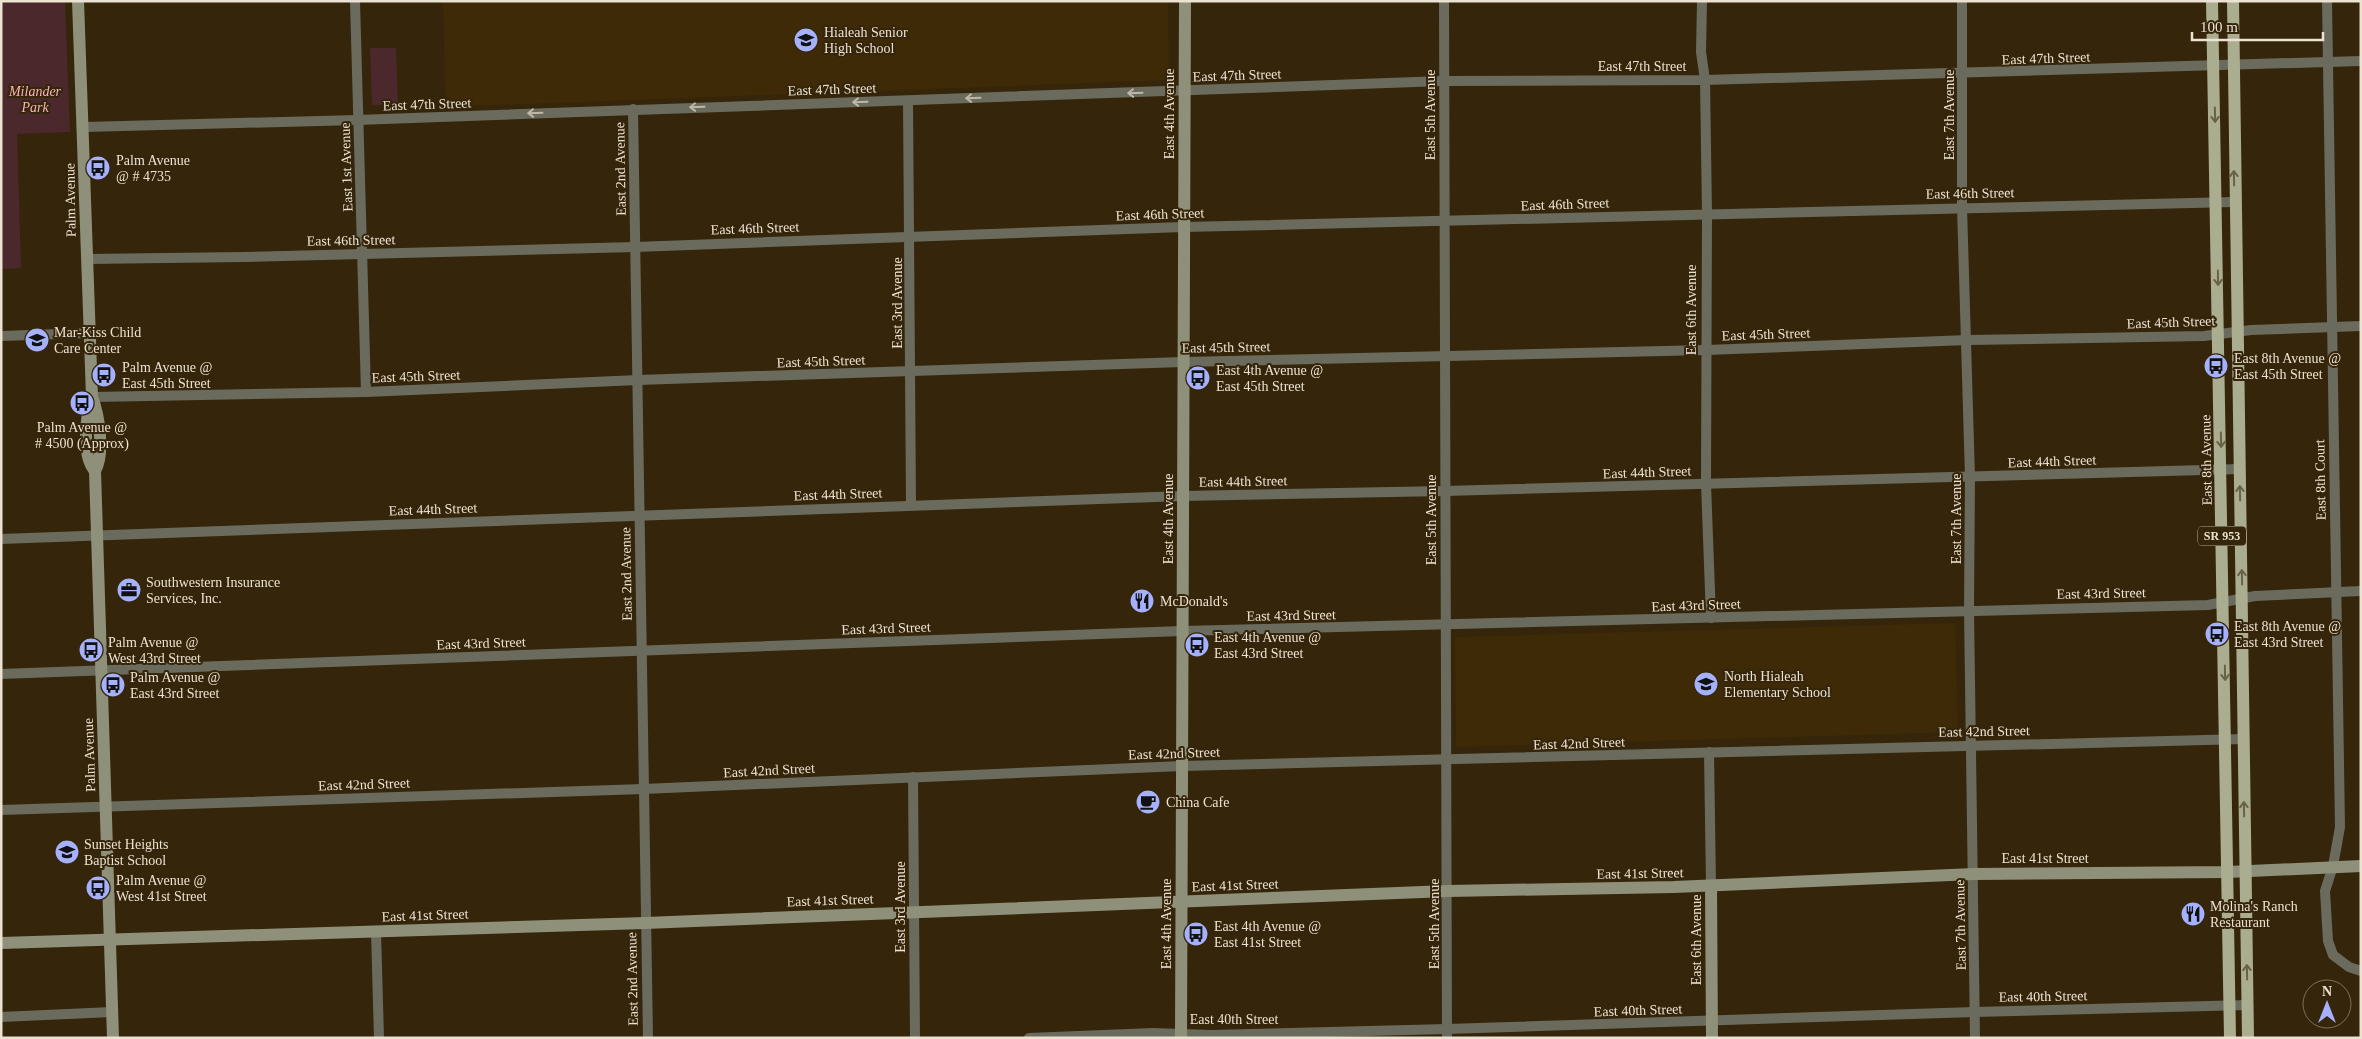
<svg xmlns="http://www.w3.org/2000/svg" width="2362" height="1039" viewBox="0 0 2362 1039" font-family="Georgia,serif">
<rect width="100%" height="100%" fill="#35250a"/>
<g fill="#3e2a06">
<path d="M443,1h725l1,79 -723,27z"/>
<path d="M1955,623l3,109 -502,15 -1,-110z"/>
</g>
<g fill="#4b282c">
<path d="M1,1h64l5,131 -53,2 4,134 -20,1z"/>
<path d="M396,48l2,56 -26,1 -2,-57z"/>
</g>
<g fill="none" stroke-linecap="round" stroke-linejoin="round">
<g stroke="#6a6b5d" stroke-width="10">
<path d="M355,1l11,391"/>
<path d="M1444,1l3,1037"/>
<path d="M1702,1l-1,51 4,28 2,134 -1,270 5,134"/>
<path d="M1962,1v206l8,270 -1,133 6,428"/>
<path d="M2327,1l13,826 -7,39 -8,25 3,50 5,14 16,12 12,4"/>
<path d="M908,101l3,404"/>
<path d="M633,109l15,929"/>
<path d="M84,127l273,-7 1086,-39 262,-1 656,-19"/>
<path d="M87,259l157,-2 391,-10 548,-20 1052,-25"/>
<path d="M1,336l89,-3"/>
<path d="M92,397l274,-5 272,-12 545,-18 523,-12 262,-10 236,-4 47,-6 110,-4"/>
<path d="M1,539l1182,-43 262,-5 795,-22"/>
<path d="M1,674l1181,-43 1026,-26 47,-9 106,-5"/>
<path d="M1709,752l2,134"/>
<path d="M913,777l2,261"/>
<path d="M1,810l642,-21 539,-23 1062,-27"/>
<path d="M376,932l3,106"/>
<path d="M1,1017l111,-5"/>
<path d="M1029,1038l124,-5 58,2 236,-6 528,-17 273,-7"/>
</g>
<g stroke="#8f907a" stroke-width="12">
<path d="M78,1l14,396c7,18 13,57 3,74l18,567"/>
<path d="M92,397c-6,19 -11,58 3,74"/>
<path d="M1711,886l1,152"/>
<path d="M1,943l644,-20 803,-32 226,-4 300,-13 254,-2 133,-6"/>
<path d="M1181,1038l4,-1037"/>
</g>
<g stroke="#abad90" stroke-width="12">
<path d="M2212,1l18,1037"/>
<path d="M2233,1l15,1037"/>
</g>
</g>
<defs><path id="oneway-shaft" d="M-6 0H5M1.5-3L5.5 0L1.5 3" fill="none" stroke-width="1.6" stroke-linecap="round" stroke-linejoin="round" transform="scale(1.25)"/></defs>
<g stroke="#beb8a9">
<use href="#oneway-shaft" transform="translate(1135 93) rotate(178)"/>
<use href="#oneway-shaft" transform="translate(973 98) rotate(178)"/>
<use href="#oneway-shaft" transform="translate(860 102) rotate(178)"/>
<use href="#oneway-shaft" transform="translate(697 107) rotate(178)"/>
<use href="#oneway-shaft" transform="translate(535 113) rotate(178)"/>
</g>
<g stroke="#6a6246">
<use href="#oneway-shaft" transform="translate(2215 115) rotate(89)"/>
<use href="#oneway-shaft" transform="translate(2234 178) rotate(-91)"/>
<use href="#oneway-shaft" transform="translate(2218 278) rotate(89)"/>
<use href="#oneway-shaft" transform="translate(2221 440) rotate(89)"/>
<use href="#oneway-shaft" transform="translate(2240 493) rotate(-91)"/>
<use href="#oneway-shaft" transform="translate(2242 577) rotate(-91)"/>
<use href="#oneway-shaft" transform="translate(2225 673) rotate(89)"/>
<use href="#oneway-shaft" transform="translate(2244 809) rotate(-91)"/>
<use href="#oneway-shaft" transform="translate(2247 972) rotate(-91)"/>
</g>
<defs>
<symbol id="school-disc" viewBox="-11 -11 22 22"><circle r="9.5" fill="#a5b1fc" stroke="#35250a"/><path d="M0-5L7-2L0 1L-7-2ZM-4 1L0 2.5L4 1V4Q0 6-4 4Z" fill="#111"/></symbol>
<symbol id="bus-disc" viewBox="-11 -11 22 22"><circle r="9.5" fill="#a5b1fc" stroke="#35250a"/><path d="M-5-6H5V4H4V6H2V4H-2V6H-4V4H-5ZM-3.5-4V0h7V-4ZM-3.5 1.2v1.5H-2V1.2ZM2 1.2v1.5H3.5V1.2Z" fill="#111"/></symbol>
<symbol id="office-disc" viewBox="-11 -11 22 22"><circle r="9.5" fill="#a5b1fc" stroke="#35250a"/><path d="M-6-3h4V-5.5h4V-3h4V5H-6ZM-1-4.5V-3h2v-1.5ZM-6 0V1H6V0Z" fill="#111"/></symbol>
<symbol id="restaurant-disc" viewBox="-11 -11 22 22"><circle r="9.5" fill="#a5b1fc" stroke="#35250a"/><path d="M-5-6h1v4h1v-4h1v4h1v-4h1v5L-1.5 .5V6h-2V.5L-5-1ZM5-6V6H3V1.5H1.5Q1.5-4 5-6Z" fill="#111"/></symbol>
<symbol id="cafe-disc" viewBox="-11 -11 22 22"><circle r="9.5" fill="#a5b1fc" stroke="#35250a"/><path d="M-5.5-4.5H6V0H3Q3 3.5 0 3.5H-2.5Q-5.5 3.5-5.5 0ZM3-3.2v2h1.7v-2ZM-6 4.5H4V6H-6Z" fill="#111"/></symbol>
</defs>
<g fill-rule="evenodd">
<use href="#school-disc" x="792" y="26" width="28" height="28"/>
<use href="#bus-disc" x="84" y="154" width="28" height="28"/>
<use href="#school-disc" x="23" y="326" width="28" height="28"/>
<use href="#bus-disc" x="2202" y="352" width="28" height="28"/>
<use href="#bus-disc" x="90" y="361" width="28" height="28"/>
<use href="#bus-disc" x="1184" y="364" width="28" height="28"/>
<use href="#bus-disc" x="68" y="389" width="28" height="28"/>
<use href="#office-disc" x="115" y="576" width="28" height="28"/>
<use href="#restaurant-disc" x="1128" y="587" width="28" height="28"/>
<use href="#bus-disc" x="2203" y="620" width="28" height="28"/>
<use href="#bus-disc" x="1183" y="631" width="28" height="28"/>
<use href="#bus-disc" x="77" y="636" width="28" height="28"/>
<use href="#school-disc" x="1692" y="670" width="28" height="28"/>
<use href="#bus-disc" x="99" y="671" width="28" height="28"/>
<use href="#cafe-disc" x="1134" y="788" width="28" height="28"/>
<use href="#school-disc" x="53" y="838" width="28" height="28"/>
<use href="#bus-disc" x="84" y="874" width="28" height="28"/>
<use href="#restaurant-disc" x="2179" y="900" width="28" height="28"/>
<use href="#bus-disc" x="1182" y="920" width="28" height="28"/>
</g>
<g text-anchor="middle" stroke-width="4" stroke-linejoin="round" paint-order="stroke">
<rect fill="#35250a" stroke="#b5a996" stroke-width="1" x="2198" y="526.5" width="48" height="19" rx="4"/>
<g font-size="12" font-weight="bold" fill="#ece2d2">
<text x="2222" y="540">SR 953</text>
</g>
<g font-size="14" fill="#ece2d2" stroke="#35250a" text-anchor="start">
<text x="824" y="37">Hialeah Senior<tspan x="824" dy="16">High School</tspan></text>
<text x="116" y="165">Palm Avenue<tspan x="116" dy="16">@ # 4735</tspan></text>
<text x="54" y="337">Mar-Kiss Child<tspan x="54" dy="16">Care Center</tspan></text>
<text x="2234" y="363">East 8th Avenue @<tspan x="2234" dy="16">East 45th Street</tspan></text>
<text x="122" y="372">Palm Avenue @<tspan x="122" dy="16">East 45th Street</tspan></text>
<text x="1216" y="375">East 4th Avenue @<tspan x="1216" dy="16">East 45th Street</tspan></text>
<text x="82" y="432" text-anchor="middle">Palm Avenue @<tspan x="82" dy="16"># 4500 (Approx)</tspan></text>
<text x="146" y="587">Southwestern Insurance<tspan x="146" dy="16">Services, Inc.</tspan></text>
<text x="1160" y="606">McDonald's</text>
<text x="2234" y="631">East 8th Avenue @<tspan x="2234" dy="16">East 43rd Street</tspan></text>
<text x="1214" y="642">East 4th Avenue @<tspan x="1214" dy="16">East 43rd Street</tspan></text>
<text x="108" y="647">Palm Avenue @<tspan x="108" dy="16">West 43rd Street</tspan></text>
<text x="1724" y="681">North Hialeah<tspan x="1724" dy="16">Elementary School</tspan></text>
<text x="130" y="682">Palm Avenue @<tspan x="130" dy="16">East 43rd Street</tspan></text>
<text x="1166" y="807">China Cafe</text>
<text x="84" y="849">Sunset Heights<tspan x="84" dy="16">Baptist School</tspan></text>
<text x="116" y="885">Palm Avenue @<tspan x="116" dy="16">West 41st Street</tspan></text>
<text x="2210" y="911">Molina's Ranch<tspan x="2210" dy="16">Restaurant</tspan></text>
<text x="1214" y="931">East 4th Avenue @<tspan x="1214" dy="16">East 41st Street</tspan></text>
</g>
<g font-size="14" fill="#ece2d2" stroke="#35250a">
<text transform="translate(2046 58) rotate(-2)" y="5">East 47th Street</text>
<text x="1642" y="71">East 47th Street</text>
<text transform="translate(1237 75) rotate(-2)" y="5">East 47th Street</text>
<text transform="translate(832 89) rotate(-2)" y="5">East 47th Street</text>
<text transform="translate(427 104) rotate(-2)" y="5">East 47th Street</text>
<text transform="translate(1169 114) rotate(-90)" y="5">East 4th Avenue</text>
<text transform="translate(1430 115) rotate(-90)" y="5">East 5th Avenue</text>
<text transform="translate(1949 115) rotate(-90)" y="5">East 7th Avenue</text>
<text transform="translate(346 167) rotate(-92)" y="5">East 1st Avenue</text>
<text transform="translate(620 169) rotate(-91)" y="5">East 2nd Avenue</text>
<text transform="translate(1970 193) rotate(-1)" y="5">East 46th Street</text>
<text transform="translate(70 200) rotate(-91)" y="5">Palm Avenue</text>
<text transform="translate(1565 204) rotate(-2)" y="5">East 46th Street</text>
<text transform="translate(1160 214) rotate(-2)" y="5">East 46th Street</text>
<text transform="translate(755 228) rotate(-2)" y="5">East 46th Street</text>
<text transform="translate(351 240) rotate(-1)" y="5">East 46th Street</text>
<text transform="translate(897 303) rotate(-90)" y="5">East 3rd Avenue</text>
<text transform="translate(1691 310) rotate(-90)" y="5">East 6th Avenue</text>
<text transform="translate(2171 322) rotate(-2)" y="5">East 45th Street</text>
<text transform="translate(1766 334) rotate(-2)" y="5">East 45th Street</text>
<text transform="translate(1226 347) rotate(-1)" y="5">East 45th Street</text>
<text transform="translate(821 361) rotate(-2)" y="5">East 45th Street</text>
<text transform="translate(416 376) rotate(-2)" y="5">East 45th Street</text>
<text transform="translate(2206 460) rotate(-91)" y="5">East 8th Avenue</text>
<text transform="translate(2052 461) rotate(-2)" y="5">East 44th Street</text>
<text transform="translate(1647 472) rotate(-2)" y="5">East 44th Street</text>
<text transform="translate(2320 480) rotate(-91)" y="5">East 8th Court</text>
<text transform="translate(1243 481) rotate(-1)" y="5">East 44th Street</text>
<text transform="translate(838 494) rotate(-2)" y="5">East 44th Street</text>
<text transform="translate(433 509) rotate(-2)" y="5">East 44th Street</text>
<text transform="translate(1168 519) rotate(-90)" y="5">East 4th Avenue</text>
<text transform="translate(1956 519) rotate(-90)" y="5">East 7th Avenue</text>
<text transform="translate(1431 520) rotate(-90)" y="5">East 5th Avenue</text>
<text transform="translate(626 574) rotate(-91)" y="5">East 2nd Avenue</text>
<text transform="translate(2101 593) rotate(-1)" y="5">East 43rd Street</text>
<text transform="translate(1696 605) rotate(-2)" y="5">East 43rd Street</text>
<text transform="translate(1291 615) rotate(-1)" y="5">East 43rd Street</text>
<text transform="translate(886 628) rotate(-2)" y="5">East 43rd Street</text>
<text transform="translate(481 643) rotate(-2)" y="5">East 43rd Street</text>
<text transform="translate(1984 731) rotate(-1)" y="5">East 42nd Street</text>
<text transform="translate(1579 743) rotate(-2)" y="5">East 42nd Street</text>
<text transform="translate(1174 753) rotate(-2)" y="5">East 42nd Street</text>
<text transform="translate(89 755) rotate(-92)" y="5">Palm Avenue</text>
<text transform="translate(769 770) rotate(-3)" y="5">East 42nd Street</text>
<text transform="translate(364 784) rotate(-2)" y="5">East 42nd Street</text>
<text x="2045" y="863">East 41st Street</text>
<text transform="translate(1640 873) rotate(-1)" y="5">East 41st Street</text>
<text transform="translate(1235 885) rotate(-2)" y="5">East 41st Street</text>
<text transform="translate(830 900) rotate(-2)" y="5">East 41st Street</text>
<text transform="translate(900 907) rotate(-90)" y="5">East 3rd Avenue</text>
<text transform="translate(425 915) rotate(-2)" y="5">East 41st Street</text>
<text transform="translate(1166 924) rotate(-90)" y="5">East 4th Avenue</text>
<text transform="translate(1434 924) rotate(-90)" y="5">East 5th Avenue</text>
<text transform="translate(1960 925) rotate(-91)" y="5">East 7th Avenue</text>
<text transform="translate(1696 940) rotate(-90)" y="5">East 6th Avenue</text>
<text transform="translate(632 979) rotate(-91)" y="5">East 2nd Avenue</text>
<text transform="translate(2043 996) rotate(-1)" y="5">East 40th Street</text>
<text transform="translate(1638 1010) rotate(-2)" y="5">East 40th Street</text>
<text x="1234" y="1024">East 40th Street</text>
</g>
<g font-size="14" font-style="italic" fill="#fab3ba" stroke="#35250a">
<text x="35" y="96">Milander<tspan x="35" dy="16">Park</tspan></text>
</g>
</g>
<rect width="2362" height="1039" fill="none" stroke="#ece2d2" stroke-width="5"/>
<g transform="translate(2327 1004)"><circle r="24" fill="#35250a" stroke="#7e715a"/>
<path d="M0-4L9 19L0 12L-9 19Z" fill="#a5b1fc"/>
<text y="-8" font-size="14" font-weight="bold" text-anchor="middle" fill="#ece2d2">N</text>
</g>
<path d="M2192 32v8h131v-8" fill="none" stroke="#ece2d2" stroke-width="2.5"/>
<text x="2200" y="32" font-size="15" fill="#ece2d2" stroke="#35250a" stroke-width="4" paint-order="stroke">100 m</text>
</svg>
